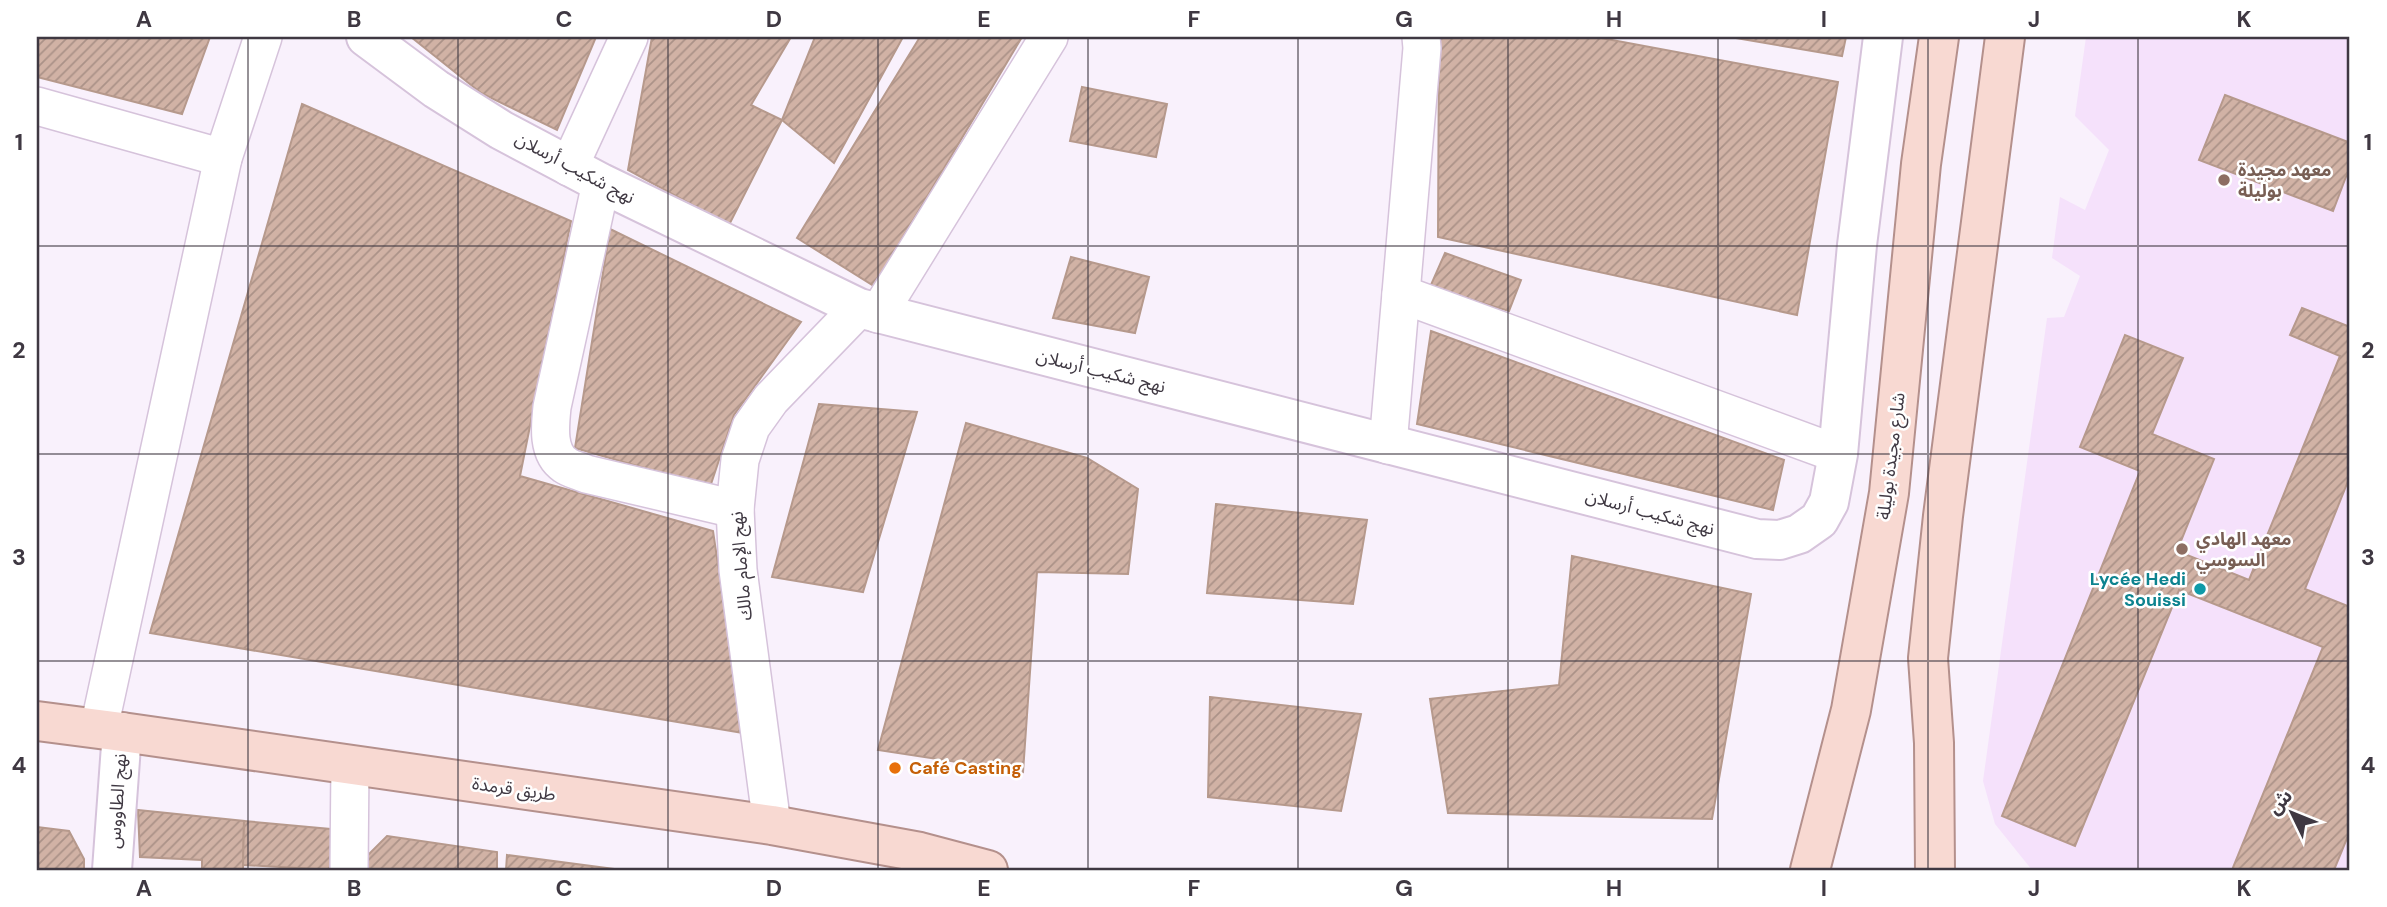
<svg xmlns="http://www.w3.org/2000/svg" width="2387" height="907" viewBox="0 0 2387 907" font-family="'DM Sans','Noto Sans Arabic',sans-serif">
<defs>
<pattern id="building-hatch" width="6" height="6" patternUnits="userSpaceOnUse" patternTransform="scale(1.75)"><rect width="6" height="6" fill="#d1b2a5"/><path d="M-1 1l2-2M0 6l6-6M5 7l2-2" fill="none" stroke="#ab9288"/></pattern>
</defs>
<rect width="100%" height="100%" fill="#f9f1fc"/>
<path fill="#f5e1fb" d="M2086,37h264v833h-318l-37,-46 -12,-43 64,-463 17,-1 16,-41 -28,-18 8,-61 25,13 24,-60 -34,-34z"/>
<g fill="url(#building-hatch)" stroke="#b6998c" stroke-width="2">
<path d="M37,37h173l-28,77 -145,-37z"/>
<path d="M411,37h185l-39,93 -76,-37z"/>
<path d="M652,37h139l-40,68 31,15 -53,105 -101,-55z"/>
<path d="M815,37h88l-69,126 -52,-43z"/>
<path d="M920,37h102l-148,249 -77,-48z"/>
<path d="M1439,37h157l242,45 -41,233 -359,-78z"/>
<path d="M1730,37h116l-4,19z"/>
<path d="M1082,87l85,17 -11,53 -86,-16z"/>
<path d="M2225,95l123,47 2,-4v28l-17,45 -134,-51z"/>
<path d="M302,104l269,117 -51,255 193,55 30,202 -593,-100z"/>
<path d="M610,229l191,93 -67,93 -24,72 -135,-39z"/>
<path d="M1445,253l76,27 -12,31 -79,-24z"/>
<path d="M1071,257l78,20 -14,56 -82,-15z"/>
<path d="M2302,308l48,19v149l-45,113 45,18v224l-16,39h-102l91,-223 -144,-57 -104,256 -73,-30 138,-345 -60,-24 45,-112 58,23 -31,76 62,25 -37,92 72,29 91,-224 -50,-21z"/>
<path d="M1431,331l353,129 -11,50 -356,-86z"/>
<path d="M819,404l98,8 -54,180 -91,-15z"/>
<path d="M966,423l121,35 51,31 -10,85 -91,-2 -14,200 -145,-22z"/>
<path d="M1216,504l151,16 -14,84 -146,-11z"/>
<path d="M1572,556l179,38 -39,225 -264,-6 -18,-114 129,-14z"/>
<path d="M1210,697l151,17 -20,97 -133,-14z"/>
<path d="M138,810l106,11 -1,49h-41v-10l-62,-3z"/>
<path d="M244,821l97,9 -9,40 -89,-5z"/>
<path d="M37,827l32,4 15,28v11h-47z"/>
<path d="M387,836l110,16v18h-138l1,-7z"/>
<path d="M507,855l115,15h-116z"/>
</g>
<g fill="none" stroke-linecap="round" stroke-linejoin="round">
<defs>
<g id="street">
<path d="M37,106l186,52"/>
<path d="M569,167l60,-130"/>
<path d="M601,183l-49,224c-2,19 -5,46 13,58 5,4 15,6 21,9l149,35"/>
<path d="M1401,294l437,160"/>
<path d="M878,314l171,-277"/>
<path d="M1388,445l34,-397 -1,-11"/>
<path d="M99,728l124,-570 40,-121"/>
<path d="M772,825l-34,-255 -3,-61 5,-49 11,-33 20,-28 88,-91"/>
<path d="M349,870l1,-105"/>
</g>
<g id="secondary">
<path d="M366,37l70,52 65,41 100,53 258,125 898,231 23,1 19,-6 20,-14 10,-18 9,-48 19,-209 26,-208"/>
<path d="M112,870l10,-138"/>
</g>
<g id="primary">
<path d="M37,721l85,11 650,93 148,27 68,18"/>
<path d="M1810,870l41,-160 38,-217 32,-329 18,-127"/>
<path d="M1935,870l-1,-127 -6,-85 15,-142 62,-479"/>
</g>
</defs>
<use href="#street" stroke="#d6c3db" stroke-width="40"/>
<use href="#secondary" stroke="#d6c3db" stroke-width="42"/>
<use href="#primary" stroke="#b4908c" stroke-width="42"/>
<use href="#street" stroke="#fff" stroke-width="37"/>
<use href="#secondary" stroke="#fff" stroke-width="38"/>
<use href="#primary" stroke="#f8d9d2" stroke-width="38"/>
</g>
<path fill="none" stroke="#3f3842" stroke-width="2" stroke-opacity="0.55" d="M248,37v833M458,37v833M668,37v833M878,37v833M1088,37v833M1298,37v833M1508,37v833M1718,37v833M1928,37v833M2138,37v833M37,246h2313M37,454h2313M37,661h2313"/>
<g fill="#8d6e63" stroke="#fff" stroke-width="2.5">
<circle cx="2224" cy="180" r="7"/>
<circle cx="2182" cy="549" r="7"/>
</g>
<circle fill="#0f9aa8" stroke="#fff" stroke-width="2.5" cx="2200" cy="589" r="7"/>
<circle fill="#e8710a" stroke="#fff" stroke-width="2.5" cx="895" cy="768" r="7"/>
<g text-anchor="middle" stroke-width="5" stroke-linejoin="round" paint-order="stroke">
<g font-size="18" fill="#3f3842" stroke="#fff">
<text transform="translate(575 168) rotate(28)" y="6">نهج شكيب أرسلان</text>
<text transform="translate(1101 371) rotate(14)" y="6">نهج شكيب أرسلان</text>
<text transform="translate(1891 456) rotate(-83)" y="6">شارع مجيدة بوليلة</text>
<text transform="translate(1650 512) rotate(15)" y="6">نهج شكيب أرسلان</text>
<text transform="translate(741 566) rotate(-95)" y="6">نهج الإمام مالك</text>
<text transform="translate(514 789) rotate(8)" y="6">طريق قرمدة</text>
<text transform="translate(117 801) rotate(-86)" y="6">نهج الطاووس</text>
</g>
<g font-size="18" font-weight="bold" fill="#785e54" stroke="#fff" text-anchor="start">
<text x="2238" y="176">معهد مجيدة<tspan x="2238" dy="21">بوليلة</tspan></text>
<text x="2196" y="545">معهد الهادي<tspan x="2196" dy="21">السوسي</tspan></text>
</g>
<g font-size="18" font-weight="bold" fill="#0d838f" stroke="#fff" text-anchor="end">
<text x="2186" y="585">Lycée Hedi<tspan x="2186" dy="21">Souissi</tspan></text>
</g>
<g font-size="18" font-weight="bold" fill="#c56008" stroke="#fff" text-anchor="start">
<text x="909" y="774">Café Casting</text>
</g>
</g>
<rect width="2387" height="907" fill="none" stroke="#ffffff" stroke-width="77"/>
<g transform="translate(2292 813) rotate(313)" stroke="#ffffff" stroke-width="5" paint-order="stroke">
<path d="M0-5L12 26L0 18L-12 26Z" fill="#3f3842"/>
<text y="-10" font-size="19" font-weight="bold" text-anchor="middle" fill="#3f3842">ش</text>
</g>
<rect x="38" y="38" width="2310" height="831" fill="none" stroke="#3f3842" stroke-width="2.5"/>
<g font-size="23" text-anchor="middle" font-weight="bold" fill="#3f3842">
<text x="144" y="27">A</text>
<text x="354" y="27">B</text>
<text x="564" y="27">C</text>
<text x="774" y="27">D</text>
<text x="984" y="27">E</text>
<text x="1194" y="27">F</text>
<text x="1404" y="27">G</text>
<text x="1614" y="27">H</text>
<text x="1824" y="27">I</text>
<text x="2034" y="27">J</text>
<text x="2244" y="27">K</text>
<text x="19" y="150">1</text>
<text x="2368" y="150">1</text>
<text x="19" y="358">2</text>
<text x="2368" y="358">2</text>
<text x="19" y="565">3</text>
<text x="2368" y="565">3</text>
<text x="19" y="773">4</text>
<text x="2368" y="773">4</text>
<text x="144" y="896">A</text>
<text x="354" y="896">B</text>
<text x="564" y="896">C</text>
<text x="774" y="896">D</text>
<text x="984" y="896">E</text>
<text x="1194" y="896">F</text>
<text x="1404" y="896">G</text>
<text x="1614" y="896">H</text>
<text x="1824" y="896">I</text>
<text x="2034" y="896">J</text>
<text x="2244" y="896">K</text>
</g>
</svg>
